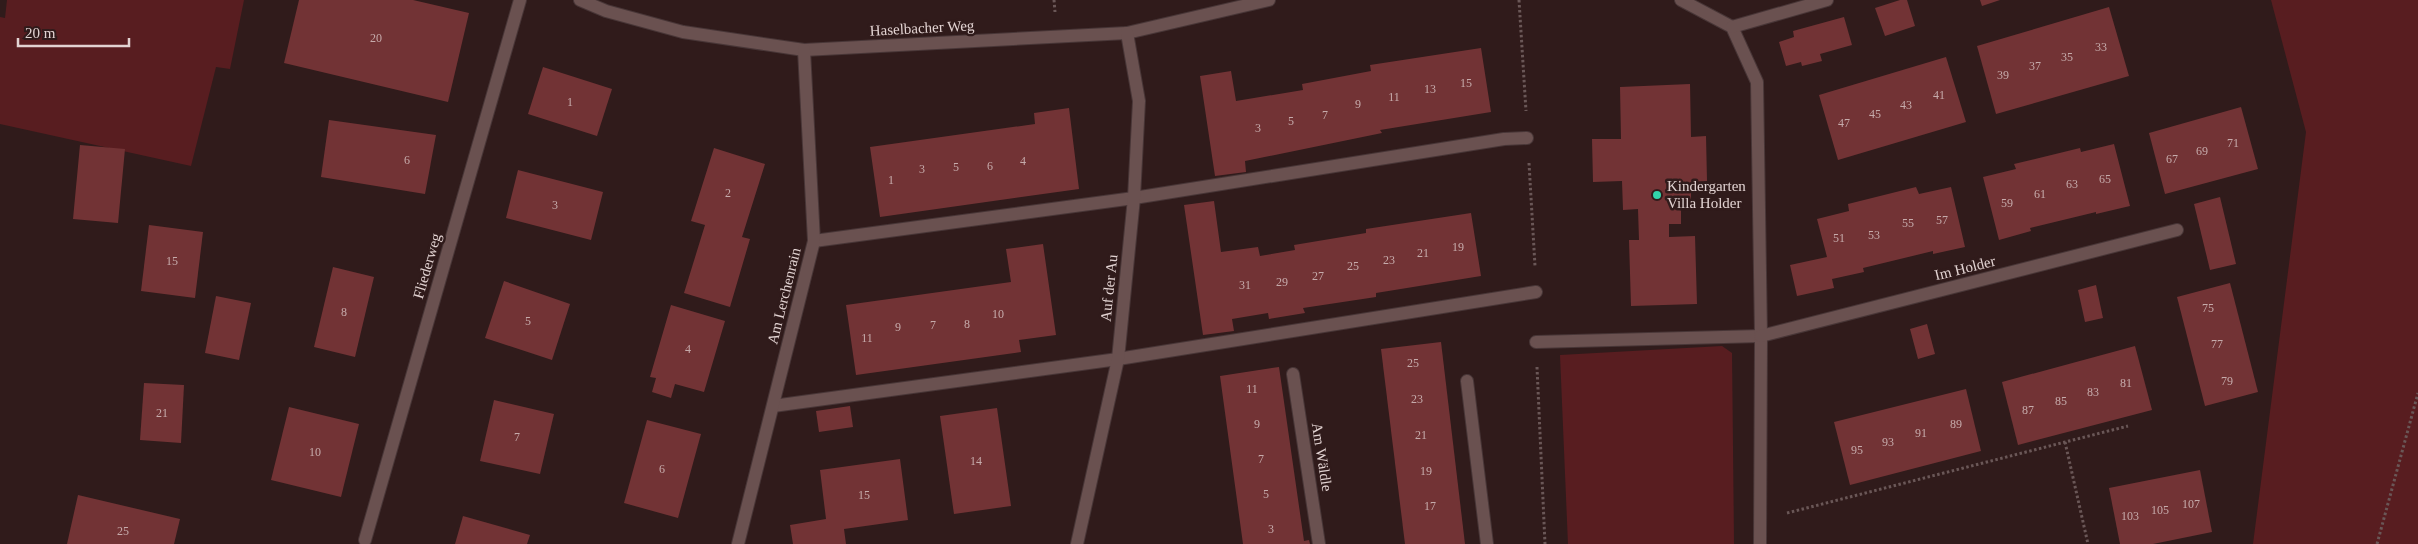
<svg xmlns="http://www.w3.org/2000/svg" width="2418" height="544" viewBox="0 0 2418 544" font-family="Georgia,serif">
<rect width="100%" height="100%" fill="#301b1b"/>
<g fill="#581d20">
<path d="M7,0h237l-14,69 -14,-2 -25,99 -191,-42v-107l5,1z"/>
<path d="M2271,0h147v544h-165l53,-412z"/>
<path d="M1722,346l10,7 2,191h-166l-8,-189z"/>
</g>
<g fill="#723335">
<path d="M299,0h114l56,13 -21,89 -164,-39z"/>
<path d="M1900,0h7l8,26 -30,10 -10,-28z"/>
<path d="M1980,0h20l-18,6z"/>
<path d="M2109,7l20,69 -133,38 -19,-68z"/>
<path d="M1844,17l8,28 -32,9 2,7 -20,5 -1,-4 -15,4 -7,-24 15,-5 -1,-6z"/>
<path d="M1481,48l10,64 -111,18 2,3 -137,28 1,11 -31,4 -15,-100 31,-5 5,30 67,-11 -1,-6 69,-13 -1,-6z"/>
<path d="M1946,57l20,65 -128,38 -19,-65z"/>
<path d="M543,67l69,22 -15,47 -69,-22z"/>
<path d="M1690,84l1,53 15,-1 1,45 -16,1v28h-10v14h-12v13l26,-1 2,68 -66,2 -2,-66h10l-1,-31 -15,1 -1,-29 -29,1 -1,-43h29l-1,-52z"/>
<path d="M2241,107l17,62 -93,25 -16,-61z"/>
<path d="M1069,108l10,81 -199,28 -10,-70 165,-23 -1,-11z"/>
<path d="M329,120l107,15 -11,59 -104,-17z"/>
<path d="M2114,144l16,62 -34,8v-2l-66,16 1,3 -32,9 -16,-63 33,-8 -2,-5 66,-16 1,4z"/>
<path d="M80,145l45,4 -7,74 -45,-4z"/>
<path d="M714,148l51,16 -23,73 8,2 -20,68 -46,-14 21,-68 -14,-4z"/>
<path d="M518,170l85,22 -12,48 -85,-22z"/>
<path d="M1916,187l3,7 32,-7 14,60 -32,7v-3l-70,17 1,4 -32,7 2,9 -37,8 -7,-31 37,-8 -10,-38 32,-8 -1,-7z"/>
<path d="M2220,197l16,67 -26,6 -16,-66z"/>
<path d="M1214,201l7,51 37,-5 2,9 35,-6 -1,-5 72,-12v-4l105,-16 10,63 -105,17v4l-73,11 2,5 -36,6 -1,-6 -36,6 2,12 -31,4 -19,-130z"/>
<path d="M149,225l54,7 -8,66 -54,-7z"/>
<path d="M1043,244l13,91 -37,5 2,12 -165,23 -10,-70 165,-23 -5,-33z"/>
<path d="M333,267l41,10 -19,80 -41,-10z"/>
<path d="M504,281l66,23 -18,56 -67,-22z"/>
<path d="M2230,283l28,109 -53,14 -28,-109z"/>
<path d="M2096,285l7,33 -18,4 -7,-32z"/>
<path d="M216,296l35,7 -12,57 -34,-7z"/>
<path d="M671,305l54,16 -21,71 -29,-8 -4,14 -19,-6 4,-14 -6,-1z"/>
<path d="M1927,324l8,30 -17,5 -8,-30z"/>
<path d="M1441,342l24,202h-60l-24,-195z"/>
<path d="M2135,346l17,64 -134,35 -16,-63z"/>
<path d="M1279,367l25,174 5,-1 1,4h-67l-23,-168z"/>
<path d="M144,383l40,2 -3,58 -41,-3z"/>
<path d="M1966,389l15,62 -131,34 -16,-63z"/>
<path d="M494,400l60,14 -14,60 -60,-13z"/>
<path d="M850,406l3,21 -34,5 -3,-21z"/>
<path d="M289,407l70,17 -18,73 -70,-17z"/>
<path d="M997,408l14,98 -57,8 -14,-98z"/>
<path d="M647,420l54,14 -23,84 -54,-15z"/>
<path d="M900,459l8,61 -64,9 2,15h-53l-3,-19 36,-6 -6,-49z"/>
<path d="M2200,470l12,62 -59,12h-33l-11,-56z"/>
<path d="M78,495l102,24 -6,25h-107z"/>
<path d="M463,516l67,19 -3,9h-72z"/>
</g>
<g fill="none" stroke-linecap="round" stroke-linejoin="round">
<defs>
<g id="service">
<path d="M814,241l320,-43 370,-59 23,-1"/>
<path d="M1536,342l225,-6"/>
<path d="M1293,374l26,170"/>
<path d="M1467,381l20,163"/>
<path d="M773,406l345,-47 418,-67"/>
</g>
<g id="minor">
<path d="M580,0l26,11 77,21 121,18 323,-17 142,-33"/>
<path d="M1681,0l51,27 25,55 4,254 -1,208"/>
<path d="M1732,27l95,-27"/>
<path d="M1761,336l416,-106"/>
<path d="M365,540l155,-540"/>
<path d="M738,544l76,-303 -10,-191"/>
<path d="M1077,544l41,-185 16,-161 5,-97 -12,-68"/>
</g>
</defs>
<use href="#service" stroke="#483637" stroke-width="14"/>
<use href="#minor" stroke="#483637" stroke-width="14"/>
<g stroke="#6a5757" stroke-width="3" stroke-dasharray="2.5 2.5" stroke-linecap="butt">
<path d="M1054,0l1,12"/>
<path d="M1519,0l7,111"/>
<path d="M1529,163l6,103"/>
<path d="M1537,367l8,177"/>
<path d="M2065,442l23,102"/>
<path d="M1787,513l341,-87"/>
<path d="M2377,544l41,-151"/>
</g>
<use href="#service" stroke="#6a5150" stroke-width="12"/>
<use href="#minor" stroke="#6a5150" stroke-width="12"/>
</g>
<circle fill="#31d4a9" stroke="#301b1b" stroke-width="2" cx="1657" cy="195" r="5"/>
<g text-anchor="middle" stroke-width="5" stroke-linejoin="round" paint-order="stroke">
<g font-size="12" fill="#c6abab">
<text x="376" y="42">20</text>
<text x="2101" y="51">33</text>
<text x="2067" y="61">35</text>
<text x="2035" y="70">37</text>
<text x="2003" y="79">39</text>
<text x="1466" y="87">15</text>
<text x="1430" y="93">13</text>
<text x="1939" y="99">41</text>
<text x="1394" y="101">11</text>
<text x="570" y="106">1</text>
<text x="1358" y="108">9</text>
<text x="1906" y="109">43</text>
<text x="1875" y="118">45</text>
<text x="1325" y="119">7</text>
<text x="1291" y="125">5</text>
<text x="1844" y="127">47</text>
<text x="1258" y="132">3</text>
<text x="2233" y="147">71</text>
<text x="2202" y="155">69</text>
<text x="2172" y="163">67</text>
<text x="407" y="164">6</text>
<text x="1023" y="165">4</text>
<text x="990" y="170">6</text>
<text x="956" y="171">5</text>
<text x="922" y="173">3</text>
<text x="2105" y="183">65</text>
<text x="891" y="184">1</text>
<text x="2072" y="188">63</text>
<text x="728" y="197">2</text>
<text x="2040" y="198">61</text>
<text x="2007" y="207">59</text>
<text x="555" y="209">3</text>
<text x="1942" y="224">57</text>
<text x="1908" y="227">55</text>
<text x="1874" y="239">53</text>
<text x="1839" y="242">51</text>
<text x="1458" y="251">19</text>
<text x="1423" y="257">21</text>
<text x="1389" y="264">23</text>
<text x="172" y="265">15</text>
<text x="1353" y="270">25</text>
<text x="1318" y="280">27</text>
<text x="1282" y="286">29</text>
<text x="1245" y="289">31</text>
<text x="2208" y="312">75</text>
<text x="344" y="316">8</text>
<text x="998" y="318">10</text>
<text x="528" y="325">5</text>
<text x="967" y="328">8</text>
<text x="933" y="329">7</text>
<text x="898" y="331">9</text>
<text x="867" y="342">11</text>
<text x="2217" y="348">77</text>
<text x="688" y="353">4</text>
<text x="1413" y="367">25</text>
<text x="2227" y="385">79</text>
<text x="2126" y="387">81</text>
<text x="1252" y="393">11</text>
<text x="2093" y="396">83</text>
<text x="1417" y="403">23</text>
<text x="2061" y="405">85</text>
<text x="2028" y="414">87</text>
<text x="162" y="417">21</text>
<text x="1257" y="428">9</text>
<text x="1956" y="428">89</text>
<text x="1921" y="437">91</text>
<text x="1421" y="439">21</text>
<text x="517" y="441">7</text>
<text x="1888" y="446">93</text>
<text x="1857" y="454">95</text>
<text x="315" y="456">10</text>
<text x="1261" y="463">7</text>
<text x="976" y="465">14</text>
<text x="662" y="473">6</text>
<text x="1426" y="475">19</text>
<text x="1266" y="498">5</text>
<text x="864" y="499">15</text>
<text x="2191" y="508">107</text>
<text x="1430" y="510">17</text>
<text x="2160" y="514">105</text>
<text x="2130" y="520">103</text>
<text x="1271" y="533">3</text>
<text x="123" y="535">25</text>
</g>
<g font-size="15" fill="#e2d3d2" stroke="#301b1b">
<text transform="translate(922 28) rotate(-3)" y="5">Haselbacher Weg</text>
<text transform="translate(427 266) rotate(-74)" y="5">Fliederweg</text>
<text transform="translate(1965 268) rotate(-14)" y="5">Im Holder</text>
<text transform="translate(1109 288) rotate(-84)" y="5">Auf der Au</text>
<text transform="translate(784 296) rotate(-76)" y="5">Am Lerchenrain</text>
<text transform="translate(1322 457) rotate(81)" y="5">Am Wäldle</text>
</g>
<g font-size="15" fill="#e2d3d2" stroke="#301b1b" text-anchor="start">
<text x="1667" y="191">Kindergarten<tspan x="1667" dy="17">Villa Holder</tspan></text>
</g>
</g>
<path d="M18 38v8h111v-8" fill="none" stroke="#e2d3d2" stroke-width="2.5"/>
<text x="25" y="38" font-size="15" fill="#e2d3d2" stroke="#301b1b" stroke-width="4" paint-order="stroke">20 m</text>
</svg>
